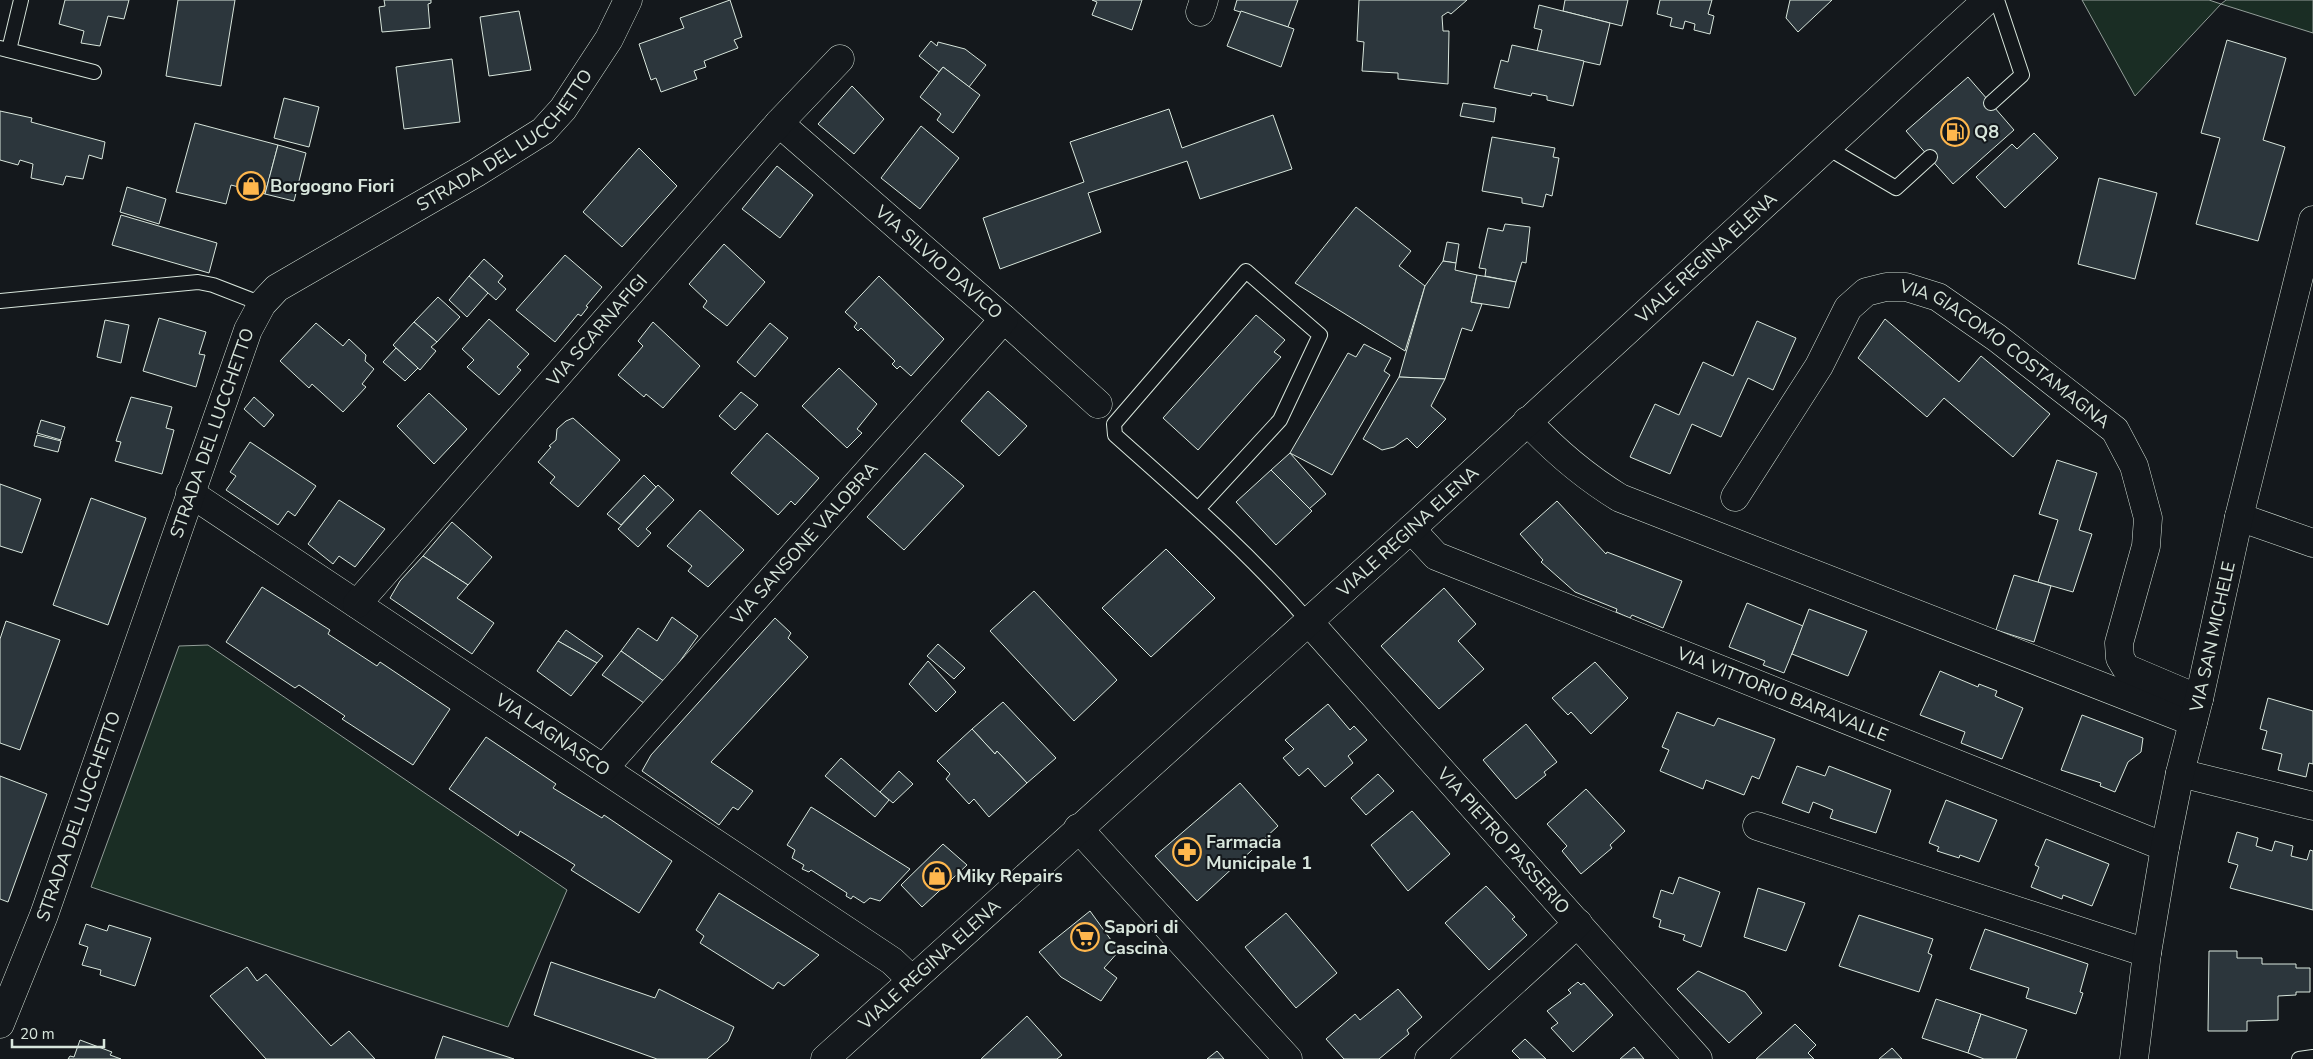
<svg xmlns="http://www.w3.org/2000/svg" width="2313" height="1059" viewBox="0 0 2313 1059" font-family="'Nunito Sans',sans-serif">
<rect width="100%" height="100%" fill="#14181c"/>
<g fill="#1a2d24" stroke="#939e99">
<path d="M2082,0h127l12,4 5,-4h87v33l-92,-29 -86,92z"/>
<path d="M208,645l359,245 -59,137 -417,-140 88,-241z"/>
</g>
<g fill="#2c363c" stroke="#d8e6dc">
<path d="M65,0h64l-5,19 -16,-3 -8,30 -19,-3 3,-12 -25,-7z"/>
<path d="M178,0h57l-14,86 -55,-10z"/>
<path d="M384,0h47v3l-3,1 2,24 -48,4 -3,-25 6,-1z"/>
<path d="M730,0l12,37 -8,3 4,8 -34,13 2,6 -12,4 3,8 -36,13 -5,-14 -5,2 -12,-36 45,-16 -4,-10z"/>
<path d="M1092,0h50l-10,30 -40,-15 5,-13z"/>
<path d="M1237,0h61l-10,27 -54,-17z"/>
<path d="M1359,0h108l-16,14 -3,-2 -6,4 1,15h6l-1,53 -50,-5v-6l-36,-2 2,-29 -7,-1z"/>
<path d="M1565,0h63l-6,26 -59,-15z"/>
<path d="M1660,0h52l-4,14 6,2 -4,18 -16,-4 1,-6 -10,-3 -2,8 -13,-3 2,-8 -15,-4z"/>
<path d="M1790,0h42l-34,32 -12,-14z"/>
<path d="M1539,5l71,18 -10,42 -63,-14 5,-21 -8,-2z"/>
<path d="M519,11l12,59 -42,6 -9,-59z"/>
<path d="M1241,11l53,18 -13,38 -54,-21z"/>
<path d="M2227,40l59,18 -23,82 22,7 -27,94 -62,-17 24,-86 -19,-5z"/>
<path d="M931,41l6,5 1,-4 27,7 21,16 -17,22 -26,-20 -4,5 -20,-16z"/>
<path d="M1512,45l72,16 -11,45 -26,-6v-4l-15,-3 -1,3 -37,-8 7,-28 7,2z"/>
<path d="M452,59l8,63 -56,7 -8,-62z"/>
<path d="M943,67l37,28 -27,38 -16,-13 4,-6 -21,-17z"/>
<path d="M1968,77l46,53 -61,54 -47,-53z"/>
<path d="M852,86l32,33 -30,35 -36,-30z"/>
<path d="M284,98l35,9 -10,40 -35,-9z"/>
<path d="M1463,103l33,5 -2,14 -34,-6z"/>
<path d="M1169,109l13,39 91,-33 19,54 -92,30 -13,-38 -99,32 13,39 -101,37 -17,-51 101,-36 -14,-40z"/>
<path d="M0,111l32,7 -1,4 74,20 -3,17 -13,-4 -6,24 -17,-3 -3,9 -32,-7 2,-14 -13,-4 -2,5 -18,-5z"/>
<path d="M195,123l83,22 -13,49 -34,-9 -5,19 -50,-12z"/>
<path d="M921,126l38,32 -39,51 -39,-31z"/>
<path d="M2034,133l24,25 -53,50 -29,-31 36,-33 5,5z"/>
<path d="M1492,137l63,11 -2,9 6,1 -7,38 -6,-2 -3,13 -21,-4v-5l-40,-7z"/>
<path d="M278,145l28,8 -12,48 -29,-7z"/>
<path d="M639,148l38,38 -55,61 -39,-35z"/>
<path d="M777,166l36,29 -33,43 -38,-29z"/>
<path d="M2099,178l58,15 -22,86 -57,-15z"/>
<path d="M127,187l39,12 -7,25 -39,-12z"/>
<path d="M1356,207l55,44 -12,15 26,20 -20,65 -110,-68z"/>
<path d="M121,215l96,28 -8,30 -97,-28z"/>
<path d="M1505,224l25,3 -4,36 -4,-1 -6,20 -31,-6 1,-7 -7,-1 9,-40 15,3z"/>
<path d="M1447,242l12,2 -3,19 -13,-2z"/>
<path d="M724,244l41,38 -38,44 -24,-19 4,-6 -18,-17z"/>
<path d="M565,255l37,32 -16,19 2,1 -7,9 -3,-2 -23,28 -39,-32z"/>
<path d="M484,259l19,17 -5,6 8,7 -10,11 -27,-24z"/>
<path d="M1443,261l13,2 -1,7 22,5 -6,27 11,2 -10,27 -10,-3 -17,51 -46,-2 26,-91z"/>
<path d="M1477,275l39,7 -7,26 -38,-6z"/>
<path d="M469,276l19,17 -21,24 -18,-17z"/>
<path d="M879,276l65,63 -33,37 -11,-10 -3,3 -5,-5 3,-3 -34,-33 -3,3 -4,-4 3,-4 -12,-11z"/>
<path d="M438,297l22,20 -23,25 -23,-20z"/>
<path d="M1256,315l29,25 -11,12 7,5 -83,93 -35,-32z"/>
<path d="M159,318l47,14 -7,22 6,1 -9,32 -53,-16z"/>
<path d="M489,319l40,35 -12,13 4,3 -22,25 -32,-28 7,-7 -12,-11z"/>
<path d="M1885,319l74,63 22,-26 69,58 -37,43 -69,-59 -17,19 -69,-59z"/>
<path d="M105,320l24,5 -8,38 -24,-6z"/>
<path d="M1757,321l39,17 -23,52 -25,-12 -27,59 -29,-13 -22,50 -40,-17 25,-53 24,11 24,-53 30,14z"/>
<path d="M414,322l23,20 -6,5 5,4 -16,19 -27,-25z"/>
<path d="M653,322l47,44 -37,42 -17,-14 -2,3 -26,-22 25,-29 -5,-5z"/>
<path d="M316,323l27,23 6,-7 17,16 -1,6 9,8 -12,15 4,3 -23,25 -31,-28 -3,4 -29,-27z"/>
<path d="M770,323l18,15 -33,39 -18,-15z"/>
<path d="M1364,344l27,14 -7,13 6,4 -58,100 -42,-22 58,-100 8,4z"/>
<path d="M396,348l22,20 -13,13 -22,-19z"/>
<path d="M839,368l38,36 -20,25 5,4 -15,15 -45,-42z"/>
<path d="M1399,377l46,2 -14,27 15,13 -29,29 -10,-10 -13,9 -12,3 -19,-11z"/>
<path d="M988,391l39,35 -28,30 -38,-35z"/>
<path d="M741,392l17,13 -23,25 -16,-14z"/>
<path d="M429,393l38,36 -33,35 -37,-38z"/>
<path d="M131,397l41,10 -6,21 8,2 -12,44 -47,-13 6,-19 -5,-1z"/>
<path d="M254,397l20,18 -10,12 -20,-18z"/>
<path d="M573,418l47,42 -42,47 -28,-24 5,-6 -17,-15 13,-15 -2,-1 7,-6 1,-11 9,-8z"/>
<path d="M41,420l24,7 -4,13 -24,-7z"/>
<path d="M767,433l52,45 -24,27 -4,-4 -13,14 -47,-42z"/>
<path d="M37,435l24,6 -3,11 -24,-6z"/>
<path d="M250,442l66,44 -21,30 -7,-5 -10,14 -52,-35 10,-14 -6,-4z"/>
<path d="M925,453l39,33 -60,64 -37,-33z"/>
<path d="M1290,453l36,41 -17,15 -38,-39z"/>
<path d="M2057,460l40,13 -18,57 13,4 -19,58 -35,-10 20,-62 -19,-6z"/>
<path d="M1271,470l41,41 -36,34 -40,-43z"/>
<path d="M644,475l12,12 -35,38 -14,-11z"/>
<path d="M0,484l41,15 -19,54 -22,-7z"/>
<path d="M658,485l16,15 -28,29 5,4 -13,14 -20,-18z"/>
<path d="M91,498l55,20 -38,107 -55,-20z"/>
<path d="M339,500l46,29 -30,38 -16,-11 -6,8 -25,-20z"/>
<path d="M1557,501l49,53 1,-2 75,29 -19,47 -31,-13 -2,3 -14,-6 1,-3 -42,-17 -34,-30 2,-2 -23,-26z"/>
<path d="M700,510l44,40 -36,37 -20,-16 4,-5 -25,-20z"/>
<path d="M452,522l40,35 -24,28 -45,-29z"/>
<path d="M1166,549l49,49 -64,59 -49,-49z"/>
<path d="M423,556l45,29 -11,13 37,25 -22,31 -82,-56 10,-17z"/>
<path d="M2014,575l37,11 -17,56 -38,-12z"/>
<path d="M262,587l68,43 -2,4 49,32 3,-4 70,47 -37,56 -71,-46 3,-3 -46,-31 -4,3 -69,-46z"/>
<path d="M1444,588l32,36 -18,17 26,28 -45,40 -58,-63z"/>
<path d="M1034,591l83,89 -43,41 -84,-90z"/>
<path d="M1747,603l56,23 -19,47 -21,-8 2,-4 -36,-14z"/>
<path d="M1809,609l58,22 -19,45 -56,-22z"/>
<path d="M672,617l26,19 -33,46 -44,-31 17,-23 19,13z"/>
<path d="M775,618l16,15 -3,5 20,19 -97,105 42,29 -15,19 -5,-3 -14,18 -77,-54 9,-16z"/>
<path d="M6,621l54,19 -40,110 -20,-7v-104z"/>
<path d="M566,630l37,26 -6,7 -39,-22z"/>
<path d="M558,641l39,22 -26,33 -34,-25z"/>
<path d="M938,644l27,24 -11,11 -27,-23z"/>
<path d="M621,651l44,31 -18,23 -45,-30z"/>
<path d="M928,661l28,31 -20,20 -27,-28z"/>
<path d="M1595,662l33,36 -37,36 -20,-22 -3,3 -16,-17z"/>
<path d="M1940,671l38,16 1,-3 18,7 -2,5 28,12 -21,51 -41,-16 4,-11 -45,-17z"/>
<path d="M2268,698l45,13v53l-4,-1 -3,14 -28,-7 4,-16 -20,-5 5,-18 -7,-2z"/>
<path d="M1003,702l53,56 -29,25 -30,-32 -2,3 -23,-25z"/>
<path d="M1328,704l22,26 4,-4 13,14 -19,16 5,7 -28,24 -17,-19 -9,8 -16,-18 11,-9 -9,-9z"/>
<path d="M1677,712l37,14 4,-8 57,21 -16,40 -7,-3 -8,19 -38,-15 -3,9 -43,-18 9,-21 -7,-3z"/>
<path d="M2082,715l61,23 -2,14 -13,10 -13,30 -15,-6 1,-3 -40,-13z"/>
<path d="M1526,724l31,38 -13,10 2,3 -30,24 -33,-39z"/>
<path d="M972,729l23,25 2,-3 30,32 -38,34 -15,-18 -5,5 -23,-25 4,-5 -13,-13z"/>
<path d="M486,737l70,47 -3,4 49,30 2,-3 68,46 -33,52 -68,-43 4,-5 -55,-34 -2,5 -69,-47z"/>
<path d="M841,758l48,42 -14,17 -50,-41z"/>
<path d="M1797,766l28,10 4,-10 62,24 -15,43 -46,-15 3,-8 -20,-8 -4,11 -27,-10z"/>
<path d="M899,771l14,13 -20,19 -13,-11z"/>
<path d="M1378,774l16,17 -28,24 -15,-17z"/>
<path d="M0,776l47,18 -39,108 -8,-3z"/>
<path d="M1240,783l38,43 -81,75 -42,-45z"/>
<path d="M1586,789l39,42 -15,14 2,3 -31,26 -19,-23 5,-5 -20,-22z"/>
<path d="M1946,800l51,20 -18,42 -19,-7 -1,3 -22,-7 2,-4 -10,-4z"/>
<path d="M811,807l99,62 -30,32 -10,-3 -6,5 -11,-7 -2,3 -5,-3 1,-3 -36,-23 -2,2 -7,-3 2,-4 -12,-7 3,-8 -8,-5z"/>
<path d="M1412,811l38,43 -42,37 -37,-46z"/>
<path d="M2237,832l21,6 -2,8 16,5 3,-10 18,5 -2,10 16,4 3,-10 3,1v59l-83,-22 8,-23 -10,-3z"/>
<path d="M2046,839l63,25 -17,42 -29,-11 -1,4 -31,-12 8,-20 -4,-2z"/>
<path d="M943,844l24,21 -45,42 -21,-22z"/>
<path d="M1679,877l41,15 -19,55 -18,-7 2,-5 -26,-8 2,-7 -8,-3 8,-27 12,4z"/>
<path d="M1486,886l29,31 -3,2 15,16 -38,35 -44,-47z"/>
<path d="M1758,888l47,15 -19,48 -42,-14z"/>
<path d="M719,893l100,62 -35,31 -6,-4 -5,7 -73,-46 4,-7 -8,-6z"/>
<path d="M1090,911l29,40 -15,17 13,10 -16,23 -40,-24 -22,-25z"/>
<path d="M1286,913l51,60 -41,35 -51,-61z"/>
<path d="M1859,915l74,24 -5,14 4,2 -13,37 -80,-26z"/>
<path d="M86,924l21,7 2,-6 42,13 -16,48 -35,-11 1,-5 -19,-5 6,-18 -9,-3z"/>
<path d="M1985,929l103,35 -8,28 3,1 -7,21 -50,-16 3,-10 -59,-19z"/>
<path d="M2209,951h28v7h25v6h34v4h14v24h-14v3l-18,1v24l-31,1v10h-39z"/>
<path d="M551,962l104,36 4,-9 75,38 -6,14 -21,18h-50l-123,-44z"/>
<path d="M247,967l10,14 9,-7 65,72 18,-15 26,28h-109l-56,-63z"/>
<path d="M1698,971l47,21 17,21 -33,30 -52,-54z"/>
<path d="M1578,982l3,3 3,-2 29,32 -40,37 -22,-24 7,-5 -11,-12 24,-18 -3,-3z"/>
<path d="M1398,989l24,28 -15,13 2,4 -30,25h-35l-18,-20 29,-25 5,6z"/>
<path d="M1936,999l45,15 -13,39 -46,-15z"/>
<path d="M1981,1014l46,16 -11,29h-32l-16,-6z"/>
<path d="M1027,1016l35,39 -5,4h-76z"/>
<path d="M1795,1024l21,21 -8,8 6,6h-58z"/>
<path d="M443,1036l71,23h-79z"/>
<path d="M1525,1039l21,20h-26l-8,-8z"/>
<path d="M80,1040l32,12 -2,3 11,4h-53l2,-3 4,1z"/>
<path d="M1634,1047l10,12h-24z"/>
<path d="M1892,1048l10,11h-23z"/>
<path d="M1217,1051l7,8h-17z"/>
</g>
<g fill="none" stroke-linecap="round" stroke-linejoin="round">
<defs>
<g id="lane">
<path d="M0,48l94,24"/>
<path d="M9,50l12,-50"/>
<path d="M1991,103l31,-28 -25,-75"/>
<path d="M1826,147l70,41 34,-31"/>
<path d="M0,301l198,-19 15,3 49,19"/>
<path d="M1198,509l82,-89 40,-85 -74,-64 -132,153 1,11c66,59 135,118 193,186"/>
<path d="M2299,1059l14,-2"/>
</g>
<g id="street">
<path d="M1200,12l4,-12"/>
<path id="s1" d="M779,123l225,196 94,85"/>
<path d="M1527,421c28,30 57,55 93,77l573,224"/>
<path id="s2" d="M190,493l702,468 20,19"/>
<path id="s3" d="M1735,497l84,-131 29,-58 18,-16 20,-5h20l32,10 59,41 118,92 19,36 14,52 -2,28 -27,97 1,15 6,10 73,31"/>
<path d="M2239,517l74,26"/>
<path id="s4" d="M1411,529l25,27 729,291"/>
<path id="s5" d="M357,604l422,-481 61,-64"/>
<path id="s6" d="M1308,621l390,438"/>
<path id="s7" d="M604,768l400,-449"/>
<path d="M2180,773l133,33"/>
<path d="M1757,826l390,127"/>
<path d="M1078,828l210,231"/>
<path id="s8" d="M0,1024l44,-109 204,-585 14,-26 15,-16 199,-115 67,-42 20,-22 46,-70 19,-39"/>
<path d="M1429,1059l149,-136"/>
<path id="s9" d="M2134,1059l13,-106 18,-106 15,-74 19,-74 40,-182 74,-297"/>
</g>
<g id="secondary">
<path id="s10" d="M825,1059l586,-530 576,-529"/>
</g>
</defs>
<use href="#lane" stroke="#d8e6dc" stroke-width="16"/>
<use href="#street" stroke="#d8e6dc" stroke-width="29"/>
<use href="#secondary" stroke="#d8e6dc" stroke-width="29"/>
<use href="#lane" stroke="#14181c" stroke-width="14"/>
<use href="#street" stroke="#14181c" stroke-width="28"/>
<use href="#secondary" stroke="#14181c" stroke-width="28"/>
</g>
<defs>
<symbol id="fuel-ring" viewBox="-11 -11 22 22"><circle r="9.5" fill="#14181c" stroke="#ffb74d" stroke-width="1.5"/><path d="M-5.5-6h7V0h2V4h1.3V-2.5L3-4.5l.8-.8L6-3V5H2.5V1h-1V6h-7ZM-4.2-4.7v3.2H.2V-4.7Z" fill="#ffb74d"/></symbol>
<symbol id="shop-ring" viewBox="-11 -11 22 22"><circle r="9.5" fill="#14181c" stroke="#ffb74d" stroke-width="1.5"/><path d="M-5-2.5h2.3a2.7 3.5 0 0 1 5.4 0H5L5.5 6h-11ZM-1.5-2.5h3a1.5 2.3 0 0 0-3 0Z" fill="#ffb74d"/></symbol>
<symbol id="pharmacy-ring" viewBox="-11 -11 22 22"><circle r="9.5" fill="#14181c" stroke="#ffb74d" stroke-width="1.5"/><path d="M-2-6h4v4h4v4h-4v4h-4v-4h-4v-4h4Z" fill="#ffb74d"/></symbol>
<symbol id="supermarket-ring" viewBox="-11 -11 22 22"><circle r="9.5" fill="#14181c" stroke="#ffb74d" stroke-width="1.5"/><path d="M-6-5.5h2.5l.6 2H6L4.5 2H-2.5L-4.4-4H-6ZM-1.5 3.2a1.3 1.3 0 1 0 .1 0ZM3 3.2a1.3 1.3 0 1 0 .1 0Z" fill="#ffb74d"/></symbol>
</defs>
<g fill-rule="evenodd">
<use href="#fuel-ring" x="1939" y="116" width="32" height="32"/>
<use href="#shop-ring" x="235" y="170" width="32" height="32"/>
<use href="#pharmacy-ring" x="1171" y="836" width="32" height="32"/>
<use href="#shop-ring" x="921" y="860" width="32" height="32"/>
<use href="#supermarket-ring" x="1069" y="921" width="32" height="32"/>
</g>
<g text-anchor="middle" stroke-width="4" stroke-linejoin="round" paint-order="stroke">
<g font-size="18" font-weight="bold" fill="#d8e6dc" stroke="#14181c" text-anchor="start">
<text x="1974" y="138">Q8</text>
<text x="270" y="192">Borgogno Fiori</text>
<text x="1206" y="848">Farmacia<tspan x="1206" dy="21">Municipale 1</tspan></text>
<text x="956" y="882">Miky Repairs</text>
<text x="1104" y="933">Sapori di<tspan x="1104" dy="21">Cascina</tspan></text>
</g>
<g font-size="18" fill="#d8e6dc" stroke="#14181c">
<text dy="6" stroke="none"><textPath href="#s8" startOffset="1062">STRADA DEL LUCCHETTO</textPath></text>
<text dy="6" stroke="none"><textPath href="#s10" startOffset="1191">VIALE REGINA ELENA</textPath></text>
<text dy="6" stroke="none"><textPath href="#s1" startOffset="212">VIA SILVIO DAVICO</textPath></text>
<text dy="6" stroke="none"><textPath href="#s5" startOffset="364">VIA SCARNAFIGI</textPath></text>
<text dy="6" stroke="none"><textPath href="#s3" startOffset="405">VIA GIACOMO COSTAMAGNA</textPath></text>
<text dy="6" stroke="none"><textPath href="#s8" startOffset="628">STRADA DEL LUCCHETTO</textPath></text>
<text dy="6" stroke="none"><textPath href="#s10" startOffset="786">VIALE REGINA ELENA</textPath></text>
<text dy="6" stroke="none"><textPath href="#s7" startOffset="301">VIA SANSONE VALOBRA</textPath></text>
<text dy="6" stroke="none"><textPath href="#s9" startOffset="430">VIA SAN MICHELE</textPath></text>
<text dy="6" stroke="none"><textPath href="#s4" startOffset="410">VIA VITTORIO BARAVALLE</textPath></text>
<text dy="6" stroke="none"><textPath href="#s2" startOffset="436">VIA LAGNASCO</textPath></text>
<text dy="6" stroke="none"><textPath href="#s8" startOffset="222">STRADA DEL LUCCHETTO</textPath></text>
<text dy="6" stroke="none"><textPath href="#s6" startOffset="294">VIA PIETRO PASSERIO</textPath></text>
<text dy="6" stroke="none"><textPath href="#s10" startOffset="141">VIALE REGINA ELENA</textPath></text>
</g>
</g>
<path d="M12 1039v8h92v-8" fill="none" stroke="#d8e6dc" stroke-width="2.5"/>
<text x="20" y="1039" font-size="15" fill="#d8e6dc" stroke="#14181c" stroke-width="4" paint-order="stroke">20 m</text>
</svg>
